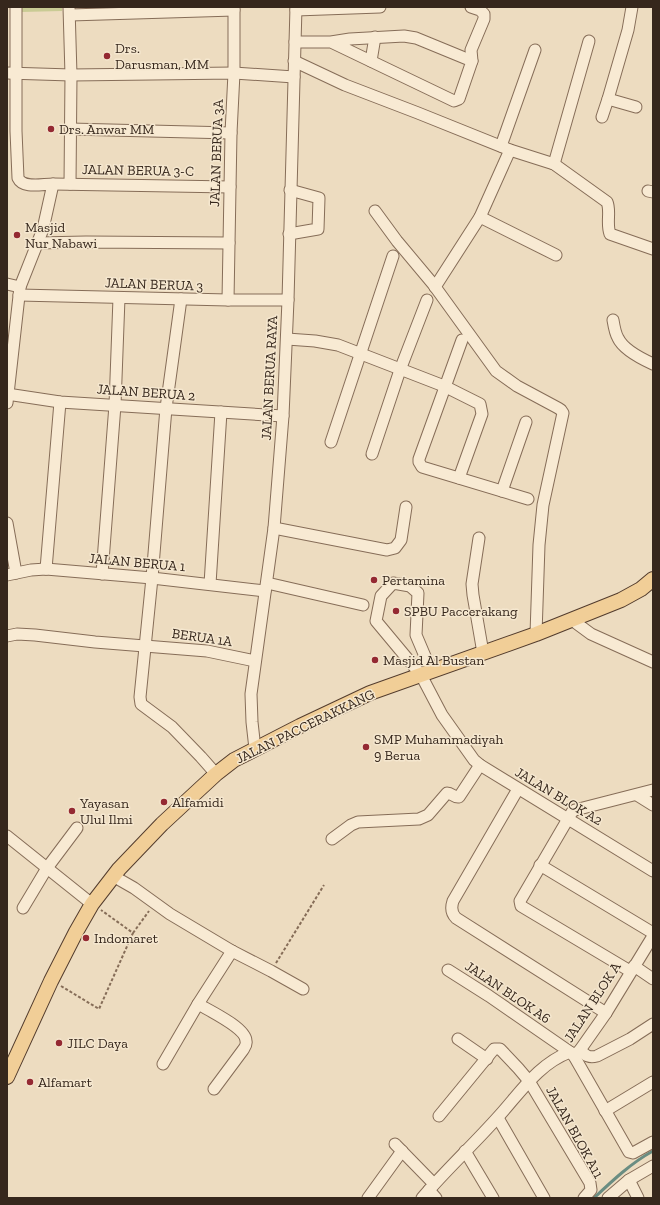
<svg xmlns="http://www.w3.org/2000/svg" width="660" height="1205" viewBox="0 0 660 1205" font-family="'Zilla Slab',serif">
<rect width="100%" height="100%" fill="#eddcc0"/>
<path fill="#c9cb94" d="M21,7h41v4l-41,1z"/>
<g fill="none" stroke-linecap="round" stroke-linejoin="round">
<path stroke="#6a8d82" stroke-width="3" d="M594,1198c18,-17 37,-35 59,-47"/>
<defs>
<g id="minor">
<path d="M16,7v124l2,47c5,11 24,6 35,6l-10,45 -23,58"/>
<path d="M69,7l2,68 -1,109"/>
<path d="M471,7l9,3 4,4v5l-13,31 1,11"/>
<path d="M296,10l84,-3"/>
<path d="M70,15l164,-5"/>
<path d="M295,42h36l19,-3 54,-3 12,2 56,23 -13,38 -5,2 -123,-59"/>
<path d="M294,61l51,24 73,28 92,37 44,14 53,38c4,9 -1,21 3,32l43,15"/>
<path d="M371,61l4,-24"/>
<path d="M7,73l64,2 163,-2 60,4"/>
<path d="M608,99l28,8"/>
<path d="M602,117l6,-18 20,-69 4,-23"/>
<path d="M70,129l161,4"/>
<path d="M501,146l34,-96"/>
<path d="M554,164l35,-123"/>
<path d="M53,184l177,3"/>
<path d="M648,191l5,1"/>
<path d="M375,211l22,30 36,43 63,87 21,15 41,22 3,2 2,3 -20,92 -4,40 -3,89"/>
<path d="M480,217l76,38"/>
<path d="M289,234l29,-5 1,-31 -29,-8"/>
<path d="M38,243l48,-1 143,1"/>
<path d="M7,284l13,3 -13,116"/>
<path d="M435,287l45,-70 30,-67"/>
<path d="M19,295l209,5h60"/>
<path d="M181,299l-15,109 -14,170 -12,119 1,7 31,23 29,30 15,17"/>
<path d="M228,300l3,-167 3,-60v-66"/>
<path d="M613,320c1,6 2,13 5,18 5,11 24,21 35,26"/>
<path d="M287,339l28,2 23,4 106,41 36,18 2,10 -23,64"/>
<path d="M462,340l-43,119v3l3,5 106,32"/>
<path d="M7,394l53,8 223,14"/>
<path d="M331,442l62,-186"/>
<path d="M372,454l28,-84 27,-70"/>
<path d="M502,491l24,-69"/>
<path d="M7,523l9,50"/>
<path d="M274,528l113,22 8,-2 6,-8 5,-33"/>
<path d="M479,538l-7,46 1,11 10,58"/>
<path d="M46,569l14,-167"/>
<path d="M102,574l13,-169 4,-107"/>
<path d="M7,575l24,-5 15,-1 106,9 113,13"/>
<path d="M267,583l96,22"/>
<path d="M210,584l11,-172"/>
<path d="M572,620l19,14 62,28"/>
<path d="M7,636l10,-2 18,1 60,7 112,9 48,10"/>
<path d="M435,670l-8,-9 -11,-26 2,-42 -8,-7 -17,-3 -12,13 -5,25 45,54 21,40 32,45 6,5 173,106"/>
<path d="M255,749l-3,-27 -1,-28 23,-166 9,-112 5,-116 8,-293"/>
<path d="M518,789l-65,112c-2,6 -2,12 3,17l150,95"/>
<path d="M637,795l16,10"/>
<path d="M7,836l85,68"/>
<path d="M332,839l19,-14 7,-3 61,-3 9,-4 19,-22c5,0 7,5 12,4l21,-32"/>
<path d="M540,865l113,68"/>
<path d="M113,876l21,12 36,26 62,37 39,20 32,18"/>
<path d="M23,908l24,-40 30,-40"/>
<path d="M634,966l19,13"/>
<path d="M448,970l41,26 81,56"/>
<path d="M630,971l-109,-65 -1,-5 52,-89 3,-2 78,-20"/>
<path d="M198,1004c12,7 48,24 48,37 1,4 -1,6 -3,9l-29,39"/>
<path d="M458,1039l29,20"/>
<path d="M580,1050c6,6 9,8 17,6l33,-17 23,-15"/>
<path d="M574,1056l6,-6 26,-37 47,-77"/>
<path d="M163,1064l35,-60 34,-53"/>
<path d="M605,1111l48,-29"/>
<path d="M439,1116l55,-67h6l18,19 11,13 61,102 1,7 -7,8"/>
<path d="M498,1118l46,80"/>
<path d="M395,1144l39,40"/>
<path d="M465,1151l28,47"/>
<path d="M629,1180l9,18"/>
<path d="M429,1190l7,8"/>
<path d="M368,1198l34,-47"/>
<path d="M422,1198c24,-28 51,-53 76,-81 22,-24 40,-53 72,-65l4,4 55,96 4,1 20,-11"/>
<path d="M608,1198l21,-18 24,-14"/>
</g>
<path id="major" d="M7,1077l44,-96 25,-49 16,-28 27,-35 43,-45 54,-50 18,-14 66,-34 70,-33 166,-59 85,-34 20,-11 12,-10"/>
</defs>
<use href="#minor" stroke="#866d58" stroke-width="13"/>
<use href="#major" stroke="#533c2d" stroke-width="16"/>
<g stroke="#866d58" stroke-width="2" stroke-dasharray="3 2" stroke-linecap="butt">
<path d="M133,933l16,-22"/>
<path d="M276,963l48,-78"/>
<path d="M61,986l38,23 34,-76 -32,-23"/>
</g>
<use href="#minor" stroke="#f8ead3" stroke-width="11"/>
<use href="#major" stroke="#f1ce97" stroke-width="14"/>
</g>
<g fill="#942932" stroke="#f5e7cf" stroke-width="1.5">
<circle cx="107" cy="56" r="4"/>
<circle cx="51" cy="129" r="4"/>
<circle cx="17" cy="235" r="4"/>
<circle cx="374" cy="580" r="4"/>
<circle cx="396" cy="611" r="4"/>
<circle cx="375" cy="660" r="4"/>
<circle cx="366" cy="747" r="4"/>
<circle cx="164" cy="802" r="4"/>
<circle cx="72" cy="811" r="4"/>
<circle cx="86" cy="938" r="4"/>
<circle cx="59" cy="1043" r="4"/>
<circle cx="30" cy="1082" r="4"/>
</g>
<g text-anchor="middle" stroke-width="3" stroke-linejoin="round" paint-order="stroke">
<g font-size="14" fill="#36271c" stroke="#f5e7cf" text-anchor="start">
<text x="115" y="53">Drs.<tspan x="115" dy="16">Darusman, MM</tspan></text>
<text x="59" y="134">Drs. Anwar MM</text>
<text x="25" y="232">Masjid<tspan x="25" dy="16">Nur Nabawi</tspan></text>
<text x="382" y="585">Pertamina</text>
<text x="404" y="616">SPBU Paccerakang</text>
<text x="383" y="665">Masjid Al Bustan</text>
<text x="374" y="744">SMP Muhammadiyah<tspan x="374" dy="16">9 Berua</tspan></text>
<text x="172" y="807">Alfamidi</text>
<text x="80" y="808">Yayasan<tspan x="80" dy="16">Ulul Ilmi</tspan></text>
<text x="94" y="943">Indomaret</text>
<text x="67" y="1048">JILC Daya</text>
<text x="38" y="1087">Alfamart</text>
</g>
<g font-size="14" fill="#36271c" stroke="#f5e7cf">
<text transform="translate(216 153) rotate(-88)" y="5">JALAN BERUA 3A</text>
<text transform="translate(138 170) rotate(1)" y="5">JALAN BERUA 3-C</text>
<text transform="translate(154 284) rotate(2)" y="5">JALAN BERUA 3</text>
<text transform="translate(269 378) rotate(-87)" y="5">JALAN BERUA RAYA</text>
<text transform="translate(146 392) rotate(4)" y="5">JALAN BERUA 2</text>
<text transform="translate(137 562) rotate(5)" y="5">JALAN BERUA 1</text>
<text transform="translate(202 637) rotate(8)" y="5">BERUA 1A</text>
<text transform="translate(305 726) rotate(-26)" y="5">JALAN PACCERAKKANG</text>
<text transform="translate(559 796) rotate(31)" y="5">JALAN BLOK A2</text>
<text transform="translate(508 992) rotate(34)" y="5">JALAN BLOK A6</text>
<text transform="translate(592 1002) rotate(-57)" y="5">JALAN BLOK A</text>
<text transform="translate(575 1132) rotate(61)" y="5">JALAN BLOK A11</text>
</g>
</g>
<rect width="660" height="1205" fill="none" stroke="#36271c" stroke-width="16"/>
</svg>
